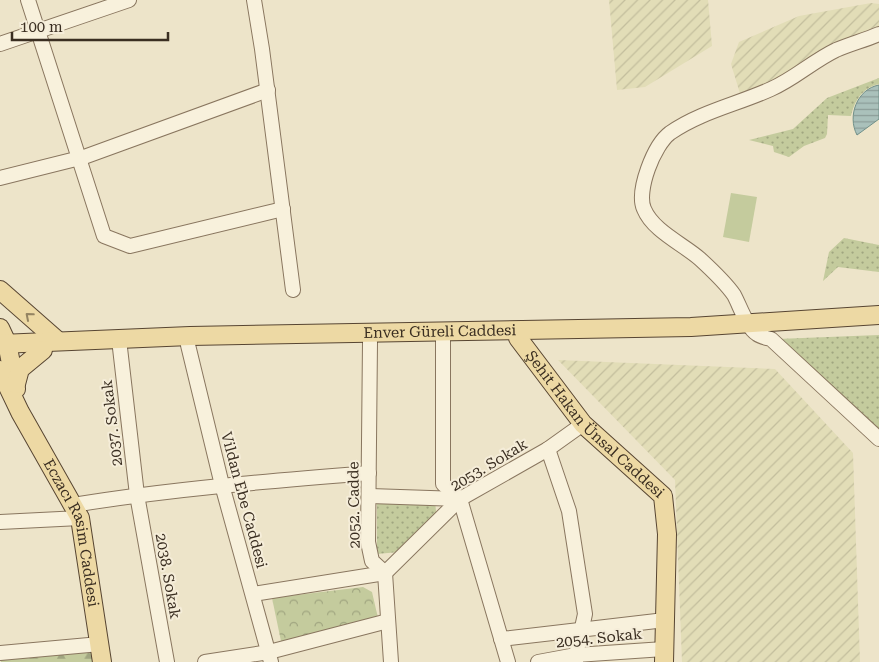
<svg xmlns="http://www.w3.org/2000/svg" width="879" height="662" viewBox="0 0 879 662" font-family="'Roboto Serif',serif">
<defs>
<pattern id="farmland-furrows" width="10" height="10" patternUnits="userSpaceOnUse" patternTransform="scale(1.25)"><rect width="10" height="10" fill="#e2ddb7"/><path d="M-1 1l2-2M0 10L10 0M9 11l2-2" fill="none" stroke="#c3be9d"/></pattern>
<pattern id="grass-dots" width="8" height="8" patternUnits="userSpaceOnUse" patternTransform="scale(1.25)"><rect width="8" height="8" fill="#c4cb9d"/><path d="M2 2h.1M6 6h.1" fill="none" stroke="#a0a580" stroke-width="1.8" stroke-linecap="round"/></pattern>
<pattern id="forest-firs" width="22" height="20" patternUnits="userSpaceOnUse" patternTransform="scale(1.25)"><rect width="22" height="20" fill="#c4cb9d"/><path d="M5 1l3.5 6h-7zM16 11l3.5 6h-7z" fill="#a0a580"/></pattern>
<pattern id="park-crowns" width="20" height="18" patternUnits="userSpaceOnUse" patternTransform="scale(1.25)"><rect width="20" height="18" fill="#c4cb9d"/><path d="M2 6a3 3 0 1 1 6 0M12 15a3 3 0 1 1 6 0" fill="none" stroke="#a0a580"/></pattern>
<pattern id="water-rules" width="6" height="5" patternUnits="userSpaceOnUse" patternTransform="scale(1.25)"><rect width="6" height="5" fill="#aac1bb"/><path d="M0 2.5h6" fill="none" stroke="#8b9d98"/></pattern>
</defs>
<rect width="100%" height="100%" fill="#ede4c9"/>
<g fill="url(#farmland-furrows)">
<path d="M609,0h99l4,46 -67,41 -28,3z"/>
<path d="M871,3l8,1v30l-137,66 -11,-36 8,-22 60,-26z"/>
<path d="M558,360l217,9 78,84 7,209h-178l-7,-182z"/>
</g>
<g fill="url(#grass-dots)">
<path d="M879,78v6c-17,4 -24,16 -28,32l-23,-1 -1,19 -2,4 -21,8 -15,11 -15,-5 -1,-6 -24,-6 44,-11 34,-31z"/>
<path d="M844,238l35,7v27l-41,-5 -15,14 6,-29z"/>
<path d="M879,335v104l-102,-100z"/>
<path d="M377,499l58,2 2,20c-20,8 -24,16 -38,31l-22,2z"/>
</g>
<path fill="url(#forest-firs)" d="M100,644l2,18h-101l-1,-9z"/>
<path fill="url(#park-crowns)" d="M363,587l9,5 6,26 -96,28 -10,-48z"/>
<path fill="#c4cb9d" d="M731,193l26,4 -8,45 -26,-5z"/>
<path fill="url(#water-rules)" stroke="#709089" d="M879,85v34l-22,16c-10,-19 0,-46 22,-50z"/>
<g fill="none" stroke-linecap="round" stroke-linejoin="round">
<defs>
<g id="minor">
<path d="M28,0l76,236 26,10 153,-37"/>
<path d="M254,0l8,49 31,241"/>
<path d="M879,34c-14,6 -29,10 -43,16 -23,11 -42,29 -65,39 -33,15 -71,23 -101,44 -16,12 -34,58 -26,76 9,22 39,35 56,50 12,11 25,23 34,36 6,11 13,33 23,39 4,3 10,4 14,5l108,100"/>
<path d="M0,44l129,-44"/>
<path d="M0,178l84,-21 184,-67"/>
<path d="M443,340v144l17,15 48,163"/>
<path d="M370,342l-2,200 4,19 13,12 6,89"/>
<path d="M188,345l34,140 49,177"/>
<path d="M120,348l17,147 30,167"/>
<path d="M548,449l21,62 16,103 -9,41v7"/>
<path d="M370,496l90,3"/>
<path d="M73,505c98,-16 197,-24 296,-32"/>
<path d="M0,522l80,-4"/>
<path d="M253,594l132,-21 75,-74 88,-50 35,-25"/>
<path d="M501,639l164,-19"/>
<path d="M0,653l100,-9"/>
<path d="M205,662l64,-10 119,-31"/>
<path d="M538,662l38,-7 88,-6"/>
</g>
<g id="major">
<path d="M0,290l58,51"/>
<path d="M0,328l7,15 9,46"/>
<path id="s1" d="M518,338l65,86 80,72 4,38 -3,128"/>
<path id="s2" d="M0,344l190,-8 501,-9 188,-12"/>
<path id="s3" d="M0,370l20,42 60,106 22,144"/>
<path d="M16,384l4,-15 23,-19"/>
</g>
</defs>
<use href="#minor" stroke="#89765f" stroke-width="16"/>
<use href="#major" stroke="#574532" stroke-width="20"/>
<use href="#minor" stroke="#f8f1dc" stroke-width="14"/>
<use href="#major" stroke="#edd9a4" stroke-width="18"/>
</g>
<defs><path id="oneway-chevron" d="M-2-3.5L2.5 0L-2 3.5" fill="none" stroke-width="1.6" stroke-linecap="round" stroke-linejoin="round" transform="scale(1.25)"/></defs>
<use stroke="#948462" href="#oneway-chevron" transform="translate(29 316) rotate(-139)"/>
<g text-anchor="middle" stroke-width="4" stroke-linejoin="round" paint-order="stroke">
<g font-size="15" fill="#3a2e21" stroke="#f5edd9">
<text dy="5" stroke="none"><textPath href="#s2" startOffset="440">Enver Güreli Caddesi</textPath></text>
<text transform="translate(112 423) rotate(-97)" y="5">2037. Sokak</text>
<text dy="5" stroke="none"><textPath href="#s1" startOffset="116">Şehit Hakan Ünsal Caddesi</textPath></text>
<text transform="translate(489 465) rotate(-31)" y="5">2053. Sokak</text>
<text transform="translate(244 500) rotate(75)" y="5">Vildan Ebe Caddesi</text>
<text transform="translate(354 505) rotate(-91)" y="5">2052. Cadde</text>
<text dy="5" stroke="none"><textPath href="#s3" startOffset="180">Eczacı Rasim Caddesi</textPath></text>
<text transform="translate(168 576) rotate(80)" y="5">2038. Sokak</text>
<text transform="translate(599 638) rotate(-6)" y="5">2054. Sokak</text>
</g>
</g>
<path d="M12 32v8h156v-8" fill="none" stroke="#3a2e21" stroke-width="2.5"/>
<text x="20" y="32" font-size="15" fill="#3a2e21" stroke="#f5edd9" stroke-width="4" paint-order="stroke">100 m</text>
</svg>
